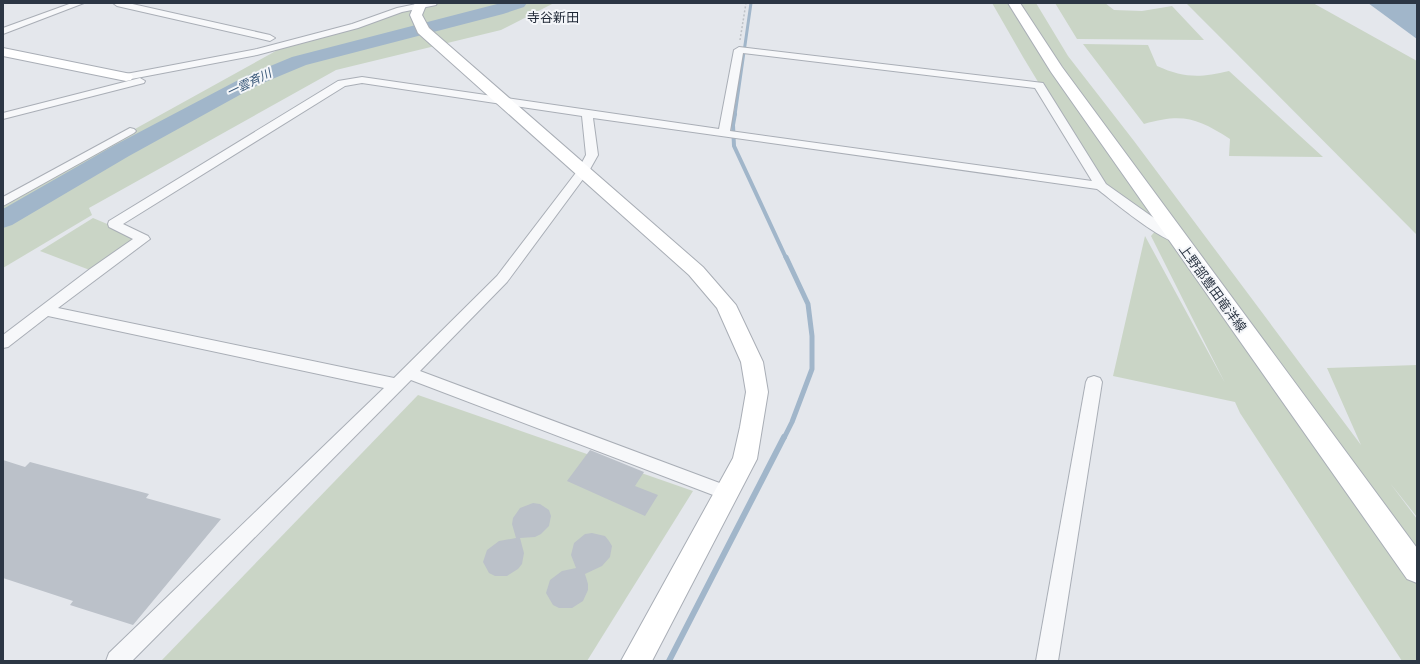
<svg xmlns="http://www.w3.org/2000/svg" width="1420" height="664" viewBox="0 0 1420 664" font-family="Manrope,'Noto Sans JP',sans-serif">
<rect width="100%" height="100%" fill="#e4e7ec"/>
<g fill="#cad5c6">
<path d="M420,3h134l-53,27 -165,40 -247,138 3,7 -89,53v-66l280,-155z"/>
<path d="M992,3h44l32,53 66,85 227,304 -34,-77 90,-3v152l-27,-34 27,36v142h-15l-162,-248 -5,-11 -122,-26 32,-140 80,147 -74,-147 6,-7 -56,-43 -78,-129z"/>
<path d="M1055,3h50l9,7 28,1 30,-5 32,34 -127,-1z"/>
<path d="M1186,3h127l104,58v174z"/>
<path d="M1083,44l65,1 9,21c27,12 43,12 72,5l94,86 -94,-1 1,-17c-33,-21 -47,-26 -86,-15z"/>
<path d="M93,218l50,21 -48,33 -55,-21z"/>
<path d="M418,395l275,96 -106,170h-426z"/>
</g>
<path fill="#a1b6ca" d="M1368,3h49v36z"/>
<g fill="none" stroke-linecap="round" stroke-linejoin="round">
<path stroke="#a1b6ca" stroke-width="3" d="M735,115l16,-112"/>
<path stroke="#a1b6ca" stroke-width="4" d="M735,114l-2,11 1,21 52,112"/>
<path stroke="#a1b6ca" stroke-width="5" d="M784,438l8,-16 20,-53v-33l-4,-32 -22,-47"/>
<path stroke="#a1b6ca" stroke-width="6" d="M669,661l115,-224"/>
<path fill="#a1b6ca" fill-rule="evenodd" d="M501,3h26l-3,4 -21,7 -197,51 -48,20 -129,71 -117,69 -9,3v-19l110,-63 131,-69 48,-20z"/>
</g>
<g fill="#bbc1c9">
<path d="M590,450l54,22 -9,14 23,9 -13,21 -78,-35z"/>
<path d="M3,460l22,7 5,-5 119,32 -3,4 75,21 -88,106 -63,-20 3,-4 -70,-23z"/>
<path d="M533,503l7,1 9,6 2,6 -2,10 -8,8 -6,3 -15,1 4,15 -2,11 -4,5 -11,7h-12l-6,-3 -6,-11 4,-12 12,-9 17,-3 -4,-14 1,-6 7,-10z"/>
<path d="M592,533l13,3 4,5 3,5 -2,11 -8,9 -17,8 3,10v6l-5,11 -11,7h-13l-6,-3 -7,-12 4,-13 12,-9 14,-3 -5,-13 3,-12 11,-9z"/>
</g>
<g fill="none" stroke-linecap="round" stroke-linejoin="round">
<defs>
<g id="street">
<path d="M72,3h12l-81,31v-6z"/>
<path d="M113,3h15l142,32 5,3 -5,3 -153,-35z"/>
<path d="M421,3h16l-1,2 -34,7 -44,16 -101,27 -131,25 -5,-3 5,-3 131,-25 95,-25 45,-16z"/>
<path d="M739,47l304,36 63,101 79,56 -2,3c-16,4 -71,-43 -86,-54l-504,-71 5,37 -9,16 -82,111 -87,89 313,117 3,5 -3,5 -6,3 -6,-3 -310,-118 -279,281h-26l3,-8 275,-265 -336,-72 -40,31 -5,1v-13l87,-66 43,-30 -24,-12 -1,-3 1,-3 229,-140 24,-4 357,52 15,-79zM743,53l292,35 57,93 -362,-50zM362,83l220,33 4,39 -8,15 -81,106 -103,102 -336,-70 92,-69 -2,-3 -25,-12 222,-138z"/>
<path d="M140,78l5,3 -1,2 -141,36v-6z"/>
<path d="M130,128l4,1 2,2 -2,2 -131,73v-9z"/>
<path d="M1094,376l6,2 2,4 -44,279h-22l50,-279 2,-4z"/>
</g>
<g id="secondary">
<path d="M415,3h12l-5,12 7,13 274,239 33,38 27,57 5,30 -11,67 -105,202h-31l112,-203 7,-31 6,-35 -5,-30 -24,-54 -28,-33 -271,-242 -8,-18z"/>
<path d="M1008,3h12l42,64 355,481v35l-10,-4 -356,-507z"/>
<path d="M3,48l123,25 5,1 2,3 -2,3 -5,1 -123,-25z"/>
</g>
</defs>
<use href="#street" stroke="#a9aeb6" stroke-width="2"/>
<use href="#secondary" stroke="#a9aeb6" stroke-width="2"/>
<path stroke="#bec2c7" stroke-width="1.5" stroke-dasharray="2 2" stroke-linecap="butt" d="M740,40l6,-37"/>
<use href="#street" fill="#f7f8fa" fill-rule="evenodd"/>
<use href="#secondary" fill="#fff" fill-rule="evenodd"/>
</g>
<g text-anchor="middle" stroke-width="4" stroke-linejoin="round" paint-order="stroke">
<g font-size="12" font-style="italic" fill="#375677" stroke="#f4f6f9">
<text transform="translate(249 83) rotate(-26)" y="4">一雲斉川</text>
</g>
<g font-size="13" fill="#1e2735" stroke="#f4f6f9">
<text x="553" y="22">寺谷新田</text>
</g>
<g font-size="13" fill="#2c3644" stroke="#f4f6f9">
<text transform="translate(1213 288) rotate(54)" y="5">上野部豊田竜洋線</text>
</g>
</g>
<rect width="1420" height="664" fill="none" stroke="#2c3644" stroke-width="8"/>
</svg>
